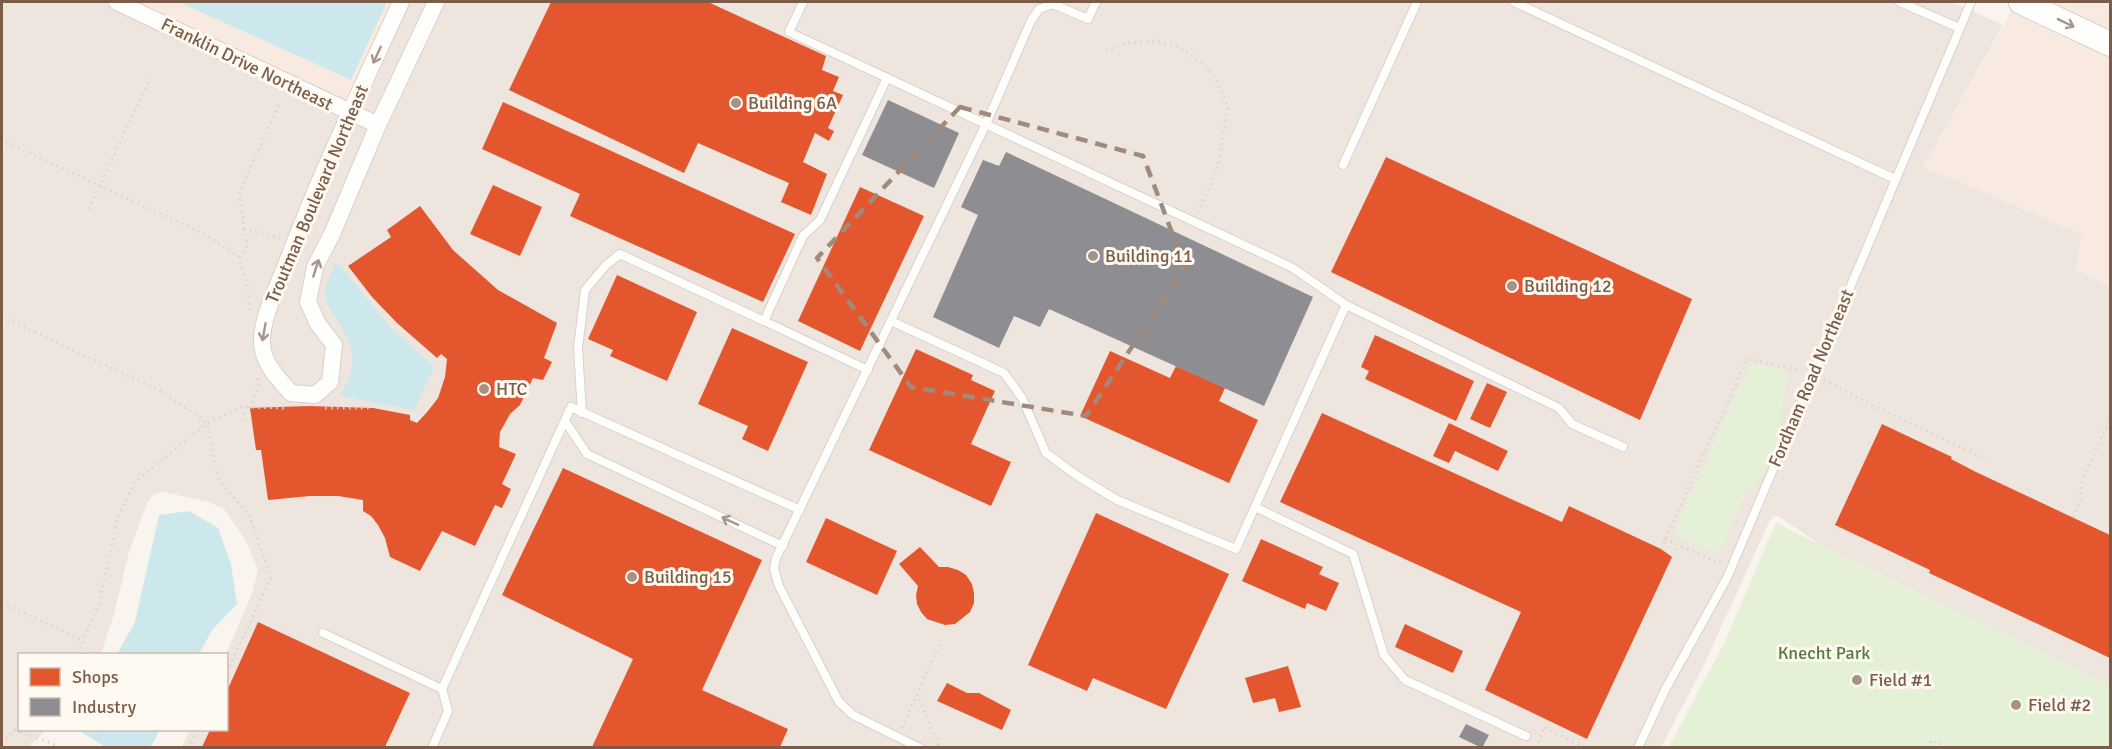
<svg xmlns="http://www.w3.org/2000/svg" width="2112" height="749" viewBox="0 0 2112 749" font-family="Signika,sans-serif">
<rect width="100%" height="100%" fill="#f9f5ee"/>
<g fill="#f9eae1">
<path d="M113,2h71v2l167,76 36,-78h22l-53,115z"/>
<path d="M2042,2h64l4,2v30z"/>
<path d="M2012,7l98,48v232l-34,-18 -153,-102 81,-142z"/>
</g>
<path fill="#ede5de" d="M2,2h111l243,115 53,-115h1543l51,23 -80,142 158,67 -5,35 34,18v399l-286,-139 -46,-31h-4l-4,4 -67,147 -42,80h-1479l8,-17h36v-76l27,-63 5,-22 -13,-30 -21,-30 -15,-7 -45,-10 -10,2 -7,9 -18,49 -15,62 -13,40h-81v76h26l-17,17h-27z"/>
<g fill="#e5f1d7">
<path d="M1750,363l36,7 1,7 -9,63 -23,50 -7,-3 -30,67 -45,-20z"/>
<path d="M1776,523l334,162v62h-441l56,-106z"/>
</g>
<g fill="#cde8ec">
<path d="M184,2h203l-36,78 -168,-76z"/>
<path d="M335,264l5,2 51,62 43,39 -20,43 -74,-14c18,-29 16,-49 -3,-76 -7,-10 -12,-17 -12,-30 1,-8 7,-18 10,-26z"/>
<path d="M189,511l29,17 13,36 6,40 -25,26 -13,24h-82l18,-32 24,-107z"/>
<path d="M78,730h82l-10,18 -45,-1z"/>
</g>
<g fill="#e4572e">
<path d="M551,2h157l118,54 -4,14 17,7 -6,14 10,4 -15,33 6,3 -5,10 -14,-8 -12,29 24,12 -16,41 -30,-13 8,-19 -91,-40 -14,30 -175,-83z"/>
<path d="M503,102l292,132 -32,68 -193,-86 10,-22 -98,-45z"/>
<path d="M1386,157l306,142 -52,121 -309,-148z"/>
<path d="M493,185l49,22 -22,49 -50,-22z"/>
<path d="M860,187l64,29 -64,135 -62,-30z"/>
<path d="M420,206l33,44 45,40 59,33 -13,35 8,4 -9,18 -10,-2 -13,27 -10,9 -10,18 -1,15 17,7 -14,30 9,5 -9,19 -7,-3 -20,41 -33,-15 -22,40 -30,-14 -5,-19 -7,-13 -7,-9 -8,-5v-11l-25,-4h-28l-42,4 -7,-50h-5l-6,-42 59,-2 64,2 37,7v5l7,3 11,-12 10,-13 7,-21 2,-18 -6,-5 -4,4 -40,-35 -25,-26 -24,-31 43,-29 -4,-7z"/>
<path d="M617,275l80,37 -30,69 -57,-25 3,-6 -25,-11z"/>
<path d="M732,328l76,34 -40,89 -26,-12 6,-13 -50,-22z"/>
<path d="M1375,335l99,46 -18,40 -91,-42 4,-8 -8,-4z"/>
<path d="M916,349l57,26 -2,5 24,11 -24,53 40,18 -20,44 -122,-56z"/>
<path d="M1110,351l60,27 6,-12 49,22 -6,13 39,19 -29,63 -149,-67z"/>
<path d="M1487,383l20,9 -17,36 -20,-9z"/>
<path d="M1322,413l240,109 7,-16 92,43 11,8 -85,182 -102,-49 36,-78 -241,-110z"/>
<path d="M1449,423l59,28 -10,20 -43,-20 -6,12 -16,-7z"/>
<path d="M1882,424l70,33 -1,2 25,13 134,63v123l-181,-85 1,-3 -95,-45z"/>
<path d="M563,468l199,92 -60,130 86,39 -8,18h-188l41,-88 -131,-64z"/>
<path d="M1096,513l133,61 -63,135 -73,-31 -6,13 -59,-26z"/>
<path d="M826,518l71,33 -20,44 -71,-33z"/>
<path d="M1261,539l62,28 -4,7 20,9 -13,28 -19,-8 -2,6 -63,-28z"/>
<path d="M920,547l19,20h9l10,3 8,5 6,9 2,9v10l-4,9 -15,12 -10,1 -18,-6 -6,-7 -4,-8 -1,-9 2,-9 -19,-22z"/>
<path d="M258,622l152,71 -25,54h-183l8,-17h16v-37z"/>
<path d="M1405,624l58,27 -10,22 -58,-26z"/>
<path d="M1288,666l13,41 -22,5 -4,-14 -22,5 -8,-25z"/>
<path d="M947,683l20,10h12l32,17 -9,20 -65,-29z"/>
</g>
<g fill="#8d8d92">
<path d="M888,100l71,33 -25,55 -72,-33z"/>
<path d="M1006,152l307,145 -49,109 -215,-97 -9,18 -26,-11 -15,32 -66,-31 45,-102 -17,-8 22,-47 16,6z"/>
<path d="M1466,724l23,11 -7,13 -23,-11z"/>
</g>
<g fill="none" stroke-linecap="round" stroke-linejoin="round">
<defs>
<g id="lane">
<path d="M803,2l-14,30 504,236 53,37 213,103 13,16 51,23"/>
<path d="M1514,2l381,177"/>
<path d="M1900,2l59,26"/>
<path d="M1343,165l74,-163"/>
<path d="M764,321l104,49"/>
<path d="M891,321l113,52 18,25 24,55 30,22 41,25 119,49 110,-244"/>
<path d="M582,413l-4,-65 7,-58 21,-25 14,-11 144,67 39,-85 17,-16 67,-142"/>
<path d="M565,421l22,33 196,92"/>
<path d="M1255,507l98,47 31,101 21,25 121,56"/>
<path d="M323,633l119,56"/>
<path d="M432,748l16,-37 -6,-22 129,-282 229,103"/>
<path d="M920,748l-67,-33 -14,-13 -60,-116 -5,-17 2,-11 210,-434 45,-103 8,-12 14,-5 35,15 8,-17"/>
<path d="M1638,748l27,-58 62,-112 244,-576"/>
</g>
<g id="street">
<path d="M117,2l261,123"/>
<path d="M401,2c-39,85 -80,170 -113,258 -9,24 -27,57 -26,83 1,21 16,35 29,50l24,2 15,-13 4,-37 -16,-21 -10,-22 7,-35 17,-33 46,-109 58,-123"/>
</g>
<path id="secondary" d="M2021,2l89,42"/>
</defs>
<use href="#lane" stroke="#d9d1ca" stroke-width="10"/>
<use href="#street" stroke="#d9d1ca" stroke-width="18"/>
<use href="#secondary" stroke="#d9d2c9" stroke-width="26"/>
<g stroke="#dcd5ce" stroke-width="3" stroke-dasharray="1.5 4.5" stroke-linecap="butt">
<path d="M1106,51l22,-8 26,-2 23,5 24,16 14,15 13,30 -10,60 -20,45"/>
<path d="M7,143l195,90 37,24 8,26 3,30"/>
<path d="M89,209l61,-131"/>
<path d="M244,229l36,9"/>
<path d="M239,257l8,-11 -8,-53 41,-91"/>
<path d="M2,317l159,74 46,32 11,55 32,39 21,60 -45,96"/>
<path d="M1824,380l49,26 118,55"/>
<path d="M242,407l4,15"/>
<path d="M250,408l9,-23 -2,-7"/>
<path d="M325,408h48"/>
<path d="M2073,517l7,-15 2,-22 28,-61"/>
<path d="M1665,539l54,24 1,-2"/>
<path d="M1661,549l86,-190 54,12"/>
<path d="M2,603l82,38"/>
<path d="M78,654l21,-51 19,-85 16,-35 73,-60 35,-16 43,1"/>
<path d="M917,694l23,54"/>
<path d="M902,728l39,-88"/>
<path d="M14,730l39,14 5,4"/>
<path d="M2,743l18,-19"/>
<path d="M188,748l10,-18"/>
<path d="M1536,748l8,-21 40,20"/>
<path d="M1928,748l3,-8 12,5 -1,3"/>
</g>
<use href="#lane" stroke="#fefefc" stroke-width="8"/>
<use href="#street" stroke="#fefefc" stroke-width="16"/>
<use href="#secondary" stroke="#fefefc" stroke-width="24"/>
</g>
<defs><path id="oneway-shaft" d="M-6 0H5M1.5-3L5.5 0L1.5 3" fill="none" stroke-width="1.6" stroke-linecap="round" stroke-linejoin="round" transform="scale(1.5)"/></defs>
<g stroke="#aa9588">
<use href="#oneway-shaft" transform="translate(2066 23) rotate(26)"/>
<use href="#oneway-shaft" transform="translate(377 55) rotate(115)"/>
<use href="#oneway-shaft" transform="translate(316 268) rotate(-72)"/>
<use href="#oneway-shaft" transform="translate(264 332) rotate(100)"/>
<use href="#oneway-shaft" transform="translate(730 521) rotate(-155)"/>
</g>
<path fill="none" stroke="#a18a7a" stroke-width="4.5" stroke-dasharray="12 8" stroke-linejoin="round" d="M960,107l183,49 42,111 -99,149 -175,-29 -94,-129z"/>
<g fill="#a89283" stroke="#fffaf1" stroke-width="2">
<circle cx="736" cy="103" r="6"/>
<circle cx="1093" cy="256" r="6"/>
<circle cx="1512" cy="286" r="6"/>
<circle cx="484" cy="389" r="6"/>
<circle cx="632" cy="577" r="6"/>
<circle cx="1857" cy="680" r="6"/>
<circle cx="2016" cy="705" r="6"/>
</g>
<g text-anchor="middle" stroke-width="6" stroke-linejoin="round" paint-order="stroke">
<g font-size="18" fill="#7c5c49" stroke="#fffaf1">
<text transform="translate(247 64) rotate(26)" y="6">Franklin Drive Northeast</text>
<text transform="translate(317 194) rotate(-67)" y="6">Troutman Boulevard Northeast</text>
<text transform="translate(1811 378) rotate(-67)" y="6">Fordham Road Northeast</text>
</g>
<g font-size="18" fill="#7c5c49" stroke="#fffaf1" text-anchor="start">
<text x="748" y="109">Building 6A</text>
<text x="1105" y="262">Building 11</text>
<text x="1524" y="292">Building 12</text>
<text x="496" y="395">HTC</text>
<text x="644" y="583">Building 15</text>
<text x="1869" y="686">Field #1</text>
<text x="2028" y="711">Field #2</text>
</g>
<g font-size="18" fill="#4e7d3c" stroke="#fffaf1">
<text x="1824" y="659">Knecht Park</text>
</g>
</g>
<rect width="2112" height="749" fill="none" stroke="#7c5c49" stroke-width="6"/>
<rect x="18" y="653" width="210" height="78" fill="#fffaf1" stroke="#cbbbae" stroke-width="1.5"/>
<rect x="30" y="668" width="30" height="18" fill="#e4572e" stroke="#cbbbae" stroke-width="1.5"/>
<text x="72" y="683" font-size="18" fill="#7c5c49">Shops</text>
<rect x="30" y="698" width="30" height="18" fill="#8d8d92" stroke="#cbbbae" stroke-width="1.5"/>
<text x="72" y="713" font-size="18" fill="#7c5c49">Industry</text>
</svg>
